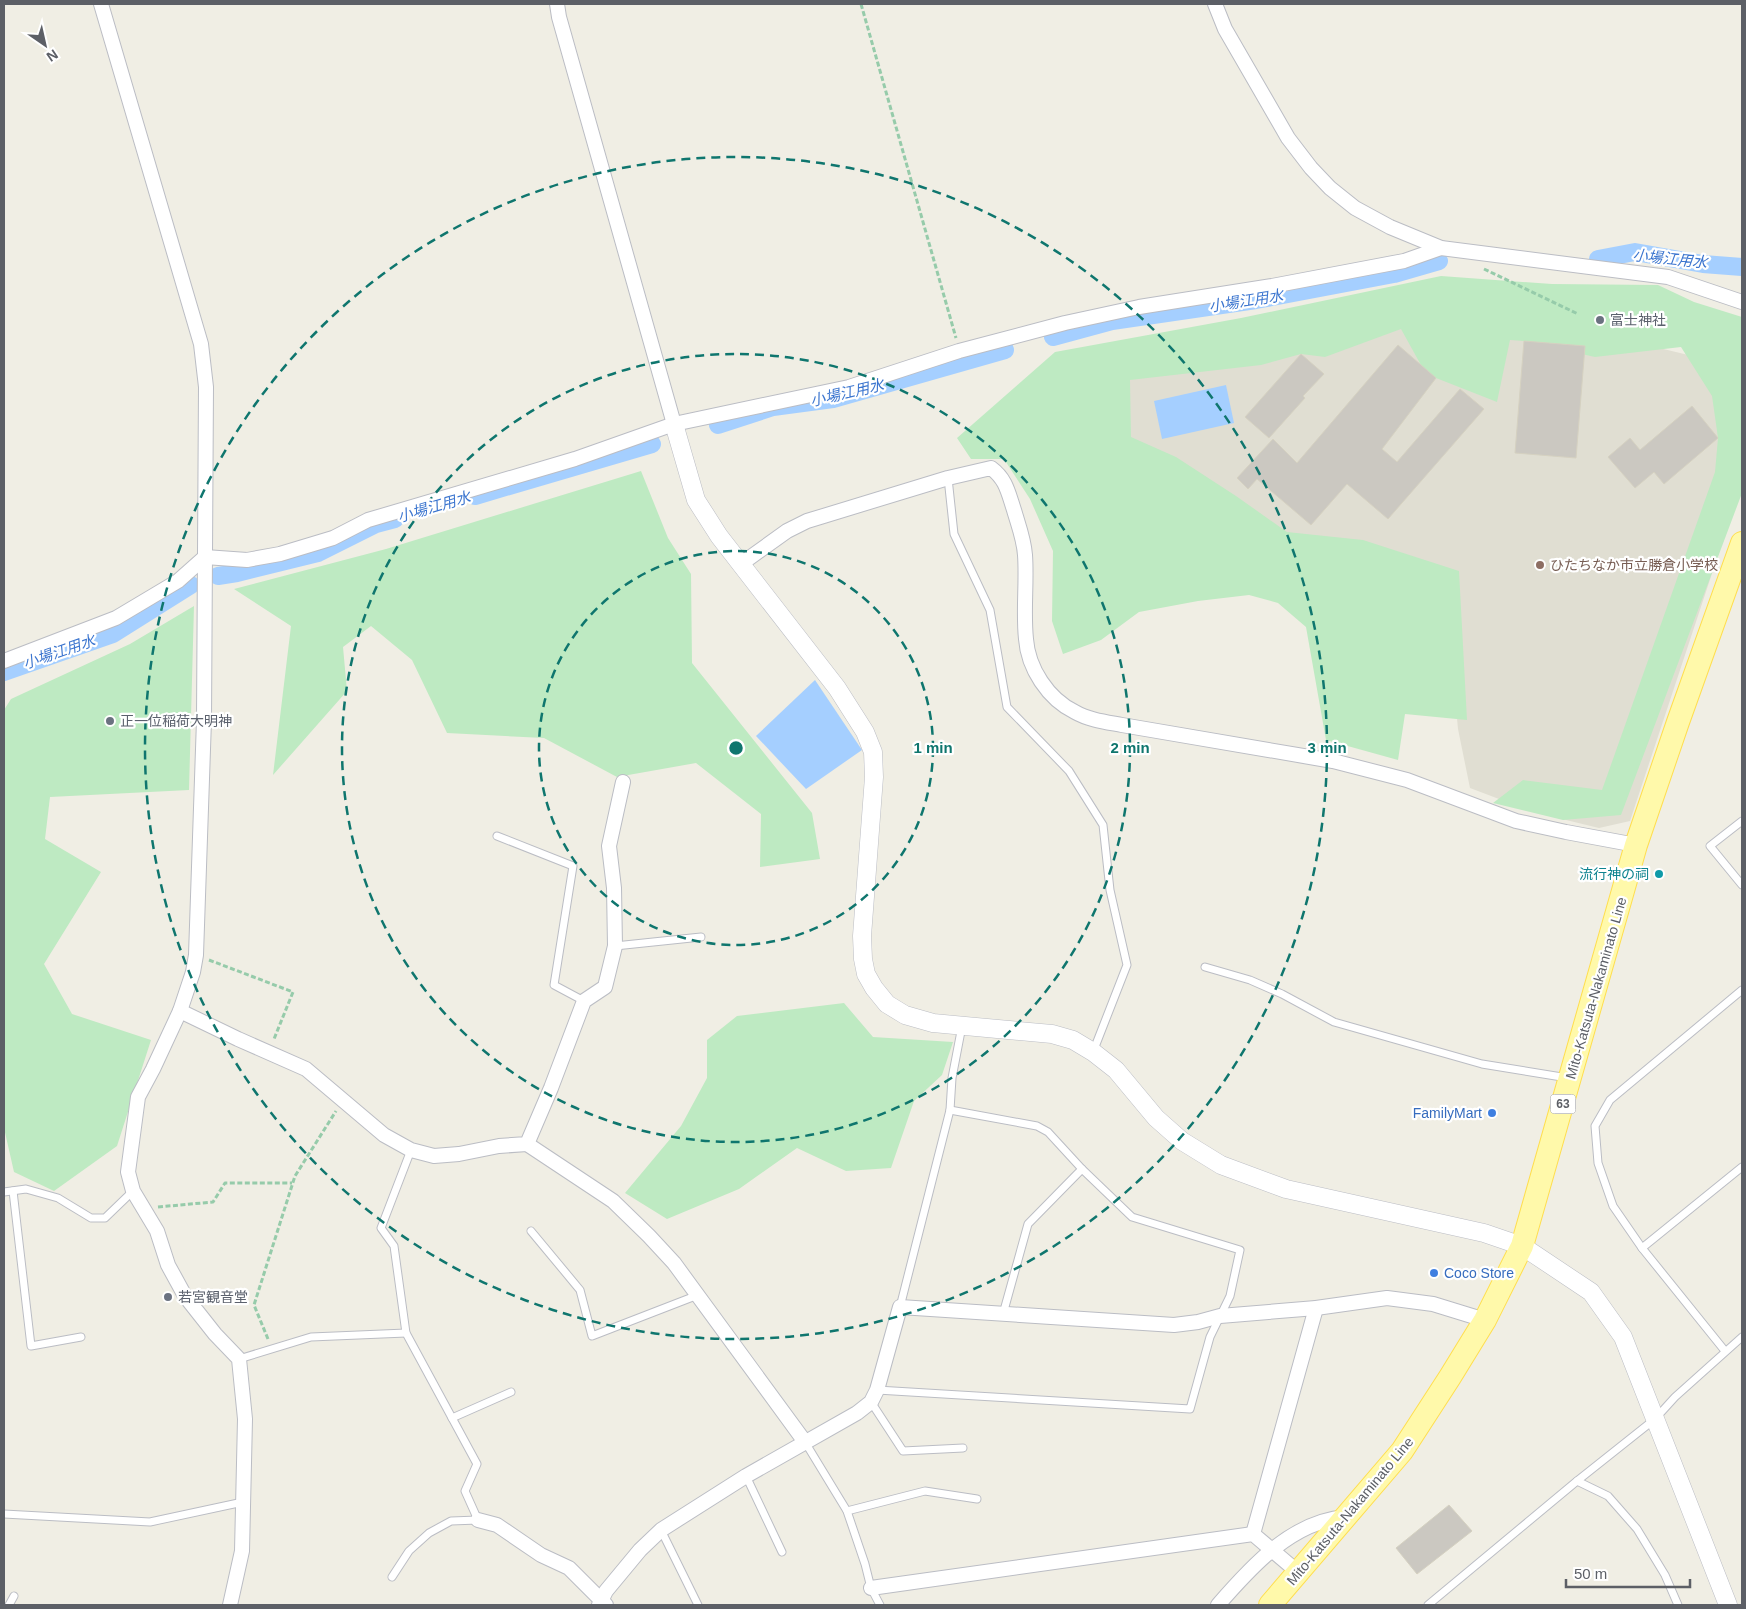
<svg xmlns="http://www.w3.org/2000/svg" width="1746" height="1609" viewBox="0 0 1746 1609" font-family="Arial,'Noto Sans JP',sans-serif">
<rect width="100%" height="100%" fill="#f0eee4"/>
<path fill="#e0ded2" d="M1506,311l236,57v115l-112,338 -31,7 -66,-16 -63,-24 -12,-59 -14,-148 -156,-32 -165,-91 -3,-110z"/>
<g fill="#beeac2">
<path d="M1441,276l111,8 106,1 36,17 48,15v176l-121,322 -58,5 -70,-17 30,-23 79,10 113,-318 3,-34 -6,-42 -31,-49 -86,10 -71,-16 -14,-1 -13,62 -61,-24 -9,-2 -26,-47 -76,28 -24,-3 -40,11 -131,15 1,57 45,20 60,39 51,36 76,8 96,31 8,149 -62,-6 -7,46 -72,-20 -20,-113 -28,-24 -29,-8 -51,6 -59,11 -38,28 -38,14 -11,-33 1,-70 -23,-52 -26,-40h-33l-14,-21 98,-86 186,-34z"/>
<path d="M641,471l27,67 23,36 1,89 120,150 8,46 -60,8 1,-53 -65,-51 -79,14 -73,-39 -97,-5 -35,-73 -41,-34 -28,21 4,44 -74,84 18,-149 -57,-37 152,-40z"/>
<path d="M194,606l-5,184 -139,7 -5,42 56,33 -57,92 28,50 79,26 -34,106 -63,45 -40,-19 -10,-44v-418l7,-11 119,-55z"/>
<path d="M844,1003l29,34 80,5 -11,33 -28,26 -23,67 -45,3 -49,-23 -58,41 -72,30 -42,-26 56,-67 26,-48v-38l30,-24z"/>
</g>
<g fill="#a5cfff">
<path d="M1226,385l8,38 -72,16 -8,-38z"/>
<path d="M815,680l47,70 -56,39 -50,-53z"/>
</g>
<g fill="none" stroke-linecap="round" stroke-linejoin="round">
<g stroke="#a5cfff" stroke-width="18">
<path d="M1598,259l37,-7 68,12 39,3"/>
<path d="M1053,337l59,-16 144,-21 138,-26 45,-13"/>
<path d="M718,425l55,-18 60,-8 172,-49"/>
<path d="M475,496l177,-52"/>
<path d="M218,576l19,-3 81,-20 58,-29 19,-5"/>
<path d="M4,672l109,-38 78,-49"/>
</g>
</g>
<g fill="#cbc8c1" stroke="#d5d1c1">
<path d="M1524,341l61,5 -9,112 -61,-5z"/>
<path d="M1398,345l38,33 -54,71 15,13 63,-73 24,20 -96,110 -41,-35 -36,41 -54,-46 -9,10 -11,-11 36,-39 24,24z"/>
<path d="M1301,354l23,20 -21,22 2,2 -36,40 -24,-21z"/>
<path d="M1692,406l26,32 -54,46 -10,-12 -19,16 -27,-31 22,-19 10,12z"/>
<path d="M1449,1505l23,26 -55,43 -21,-26z"/>
</g>
<g fill="none" stroke-linecap="round" stroke-linejoin="round">
<defs>
<g id="service">
<path d="M948,478l6,56 36,76 17,97 62,64 34,54 7,65 17,75 -34,87"/>
<path d="M1742,821l-32,25 32,39"/>
<path d="M497,836l76,30 -19,119 30,16"/>
<path d="M615,946l86,-9"/>
<path d="M1205,967l45,13 32,14 52,28 148,42 86,14"/>
<path d="M13,1191l18,155 50,-9"/>
<path d="M4,1192l22,-3 32,9 33,20h14l28,-27"/>
<path d="M531,1231l49,59 12,46 106,-41"/>
<path d="M1642,1248l100,-81"/>
<path d="M900,1307l50,-197 2,-32 10,-52"/>
<path d="M1003,1314l25,-90 54,-55"/>
<path d="M1725,1351l-83,-103 -29,-42 -15,-43 -3,-37 15,-26 132,-110"/>
<path d="M239,1359l72,-22 95,-4"/>
<path d="M877,1390l313,19 20,-72 20,-41 10,-46 -108,-33 -50,-48 -34,-37 -11,-6 -87,-16"/>
<path d="M871,1402l32,49 60,-3"/>
<path d="M452,1418l59,-26"/>
<path d="M805,1442l42,69 18,53 6,24 9,17"/>
<path d="M746,1476l36,76"/>
<path d="M1577,1481l31,15 29,33 28,46 13,30"/>
<path d="M847,1511l78,-20 52,8"/>
<path d="M4,1514l146,8 93,-20"/>
<path d="M661,1530l37,75"/>
<path d="M392,1577l17,-26 20,-18 22,-12 27,-1 -13,-29 12,-27 -71,-131 -12,-87 -13,-18 30,-78"/>
<path d="M9,1605l5,-9"/>
<path d="M1428,1605l149,-124 78,-62 20,-22 67,-60"/>
</g>
<g id="minor">
<path d="M101,4l100,340 5,43 -2,333 -8,235 -3,17 -13,39 -27,58 -15,28 -10,75 5,19 24,40 11,34 17,31 30,38 24,25 6,60 -3,132 -12,54"/>
<path d="M557,4l2,13 115,407"/>
<path d="M1215,4l10,25 63,109 23,30 19,20 25,20 35,19 51,21 227,29 74,25"/>
<path d="M741,564l46,-33 20,-10 141,-43 43,-10c15,11 17,24 23,42 4,14 10,29 11,45 2,27 -2,56 1,84 2,29 22,60 49,73 14,8 31,10 47,13l211,36 74,19 109,41 50,11 70,13"/>
<path d="M4,661l112,-43 62,-37 27,-24 42,3 33,-6 53,-16 35,-18 207,-61 99,-35 175,-37 110,-36 106,-28 74,-16 133,-21 132,-25 37,-13"/>
<path d="M180,1011l58,28 68,30 78,66 27,15 23,6 25,-2 40,-8 28,-2 24,-56 33,-87 21,-14 10,-41 -1,-58 -5,-42 14,-64"/>
<path d="M527,1144l86,57 36,35 25,27 131,179"/>
<path d="M478,1520l19,5 44,30 28,13 37,37"/>
<path d="M1253,1534l63,-226"/>
<path d="M871,1588l382,-54 46,39"/>
<path d="M599,1605l7,-14 34,-41 21,-20 85,-54 111,-63 14,-11 6,-12 23,-83 274,18 24,-3 22,-6 96,-8 71,-10 46,6 52,16"/>
<path d="M1218,1605c33,-38 74,-84 128,-88"/>
</g>
<path id="tertiary" d="M674,424l22,76 23,36 118,152 28,44 8,20 1,25 -12,159 1,23 3,15 8,14 13,16 18,11 28,8 119,11 21,6 20,12 23,18 40,48 26,23 39,24 65,24 198,44 38,13 69,46 32,45 105,268"/>
<path id="primary" d="M1270,1605l132,-154 48,-74 35,-57 37,-74 114,-401 42,-123 64,-179"/>
</defs>
<use href="#service" stroke="#bbbdc4" stroke-width="9"/>
<use href="#minor" stroke="#bbbdc4" stroke-width="16"/>
<use href="#tertiary" stroke="#bbbdc4" stroke-width="19"/>
<use href="#primary" stroke="#ffde4e" stroke-width="24"/>
<g stroke="#96cbaa" stroke-width="3" stroke-dasharray="5 2.5" stroke-linecap="butt">
<path d="M861,4l95,334"/>
<path d="M1484,269l94,45"/>
<path d="M209,960l84,32 -19,47"/>
<path d="M158,1207l55,-5 12,-19h67"/>
<path d="M268,1339l-14,-34 41,-129 41,-65"/>
</g>
<use href="#service" stroke="#fff" stroke-width="7"/>
<use href="#minor" stroke="#fff" stroke-width="14"/>
<use href="#tertiary" stroke="#fff" stroke-width="18"/>
<use href="#primary" stroke="#fff9aa" stroke-width="22"/>
</g>
<g fill="none" stroke="#0f766e" stroke-width="2.5" stroke-dasharray="9 6">
<circle cx="736" cy="748" r="197"/>
<circle cx="736" cy="748" r="394"/>
<circle cx="736" cy="748" r="591"/>
</g>
<g fill="#6b7280" stroke="#fff" stroke-width="2">
<circle cx="1600" cy="320" r="5"/>
<circle cx="110" cy="721" r="5"/>
<circle cx="168" cy="1297" r="5"/>
</g>
<circle fill="#8d6e63" stroke="#fff" stroke-width="2" cx="1540" cy="565" r="5"/>
<circle fill="#0f9aa8" stroke="#fff" stroke-width="2" cx="1659" cy="874" r="5"/>
<g fill="#3f7fe0" stroke="#fff" stroke-width="2">
<circle cx="1492" cy="1113" r="5"/>
<circle cx="1434" cy="1273" r="5"/>
</g>
<g text-anchor="middle" stroke-width="4.5" stroke-linejoin="round" paint-order="stroke">
<rect fill="#fff" stroke="#8d8f94" stroke-width="1" x="1550.5" y="1094.5" width="25" height="19" rx="4"/>
<g font-size="12" font-weight="bold" fill="#5c5f66">
<text x="1563" y="1108">63</text>
</g>
<g font-size="14" fill="#5b616d" stroke="#fff" text-anchor="start">
<text x="1610" y="325">富士神社</text>
<text x="120" y="726">正一位稲荷大明神</text>
<text x="178" y="1302">若宮観音堂</text>
</g>
<g font-size="14" fill="#785e54" stroke="#fff" text-anchor="start">
<text x="1550" y="570">ひたちなか市立勝倉小学校</text>
</g>
<g font-size="14" fill="#0d838f" stroke="#fff" text-anchor="end">
<text x="1649" y="879">流行神の祠</text>
</g>
<g font-size="14" fill="#5c5f66" stroke="#fff">
<text transform="translate(1596 988) rotate(-74)" y="5">Mito-Katsuta-Nakaminato Line</text>
<text transform="translate(1350 1511) rotate(-50)" y="5">Mito-Katsuta-Nakaminato Line</text>
</g>
<g font-size="14" fill="#366cbe" stroke="#fff" text-anchor="end">
<text x="1482" y="1118">FamilyMart</text>
<text x="1444" y="1278" text-anchor="start">Coco Store</text>
</g>
<g font-size="15" font-style="italic" fill="#3b75cf" stroke="#fff">
<text transform="translate(1670 259) rotate(6)" y="5">小場江用水</text>
<text transform="translate(1246 301) rotate(-9)" y="5">小場江用水</text>
<text transform="translate(847 393) rotate(-13)" y="5">小場江用水</text>
<text transform="translate(434 507) rotate(-16)" y="5">小場江用水</text>
<text transform="translate(59 652) rotate(-19)" y="5">小場江用水</text>
</g>
</g>
<circle cx="736" cy="748" r="8" fill="#0f766e" stroke="#fff" stroke-width="2.5"/>
<g font-size="15" text-anchor="middle" font-weight="bold" fill="#0f766e" stroke="#fff" stroke-width="4.5" stroke-linejoin="round" paint-order="stroke">
<text x="933" y="753">1 min</text>
<text x="1130" y="753">2 min</text>
<text x="1327" y="753">3 min</text>
</g>
<rect width="1746" height="1609" fill="none" stroke="#5c5f66" stroke-width="10"/>
<g transform="translate(45 45) rotate(146)" stroke="#ffffff" stroke-width="4" paint-order="stroke">
<path d="M0-4L9 19L0 12L-9 19Z" fill="#5c5f66"/>
<text y="-8" font-size="14" font-weight="bold" text-anchor="middle" fill="#5c5f66">N</text>
</g>
<path d="M1566 1579v8h124v-8" fill="none" stroke="#5c5f66" stroke-width="2.5"/>
<text x="1574" y="1579" font-size="15" fill="#5c5f66" stroke="#ffffff" stroke-width="4" paint-order="stroke">50 m</text>
</svg>
